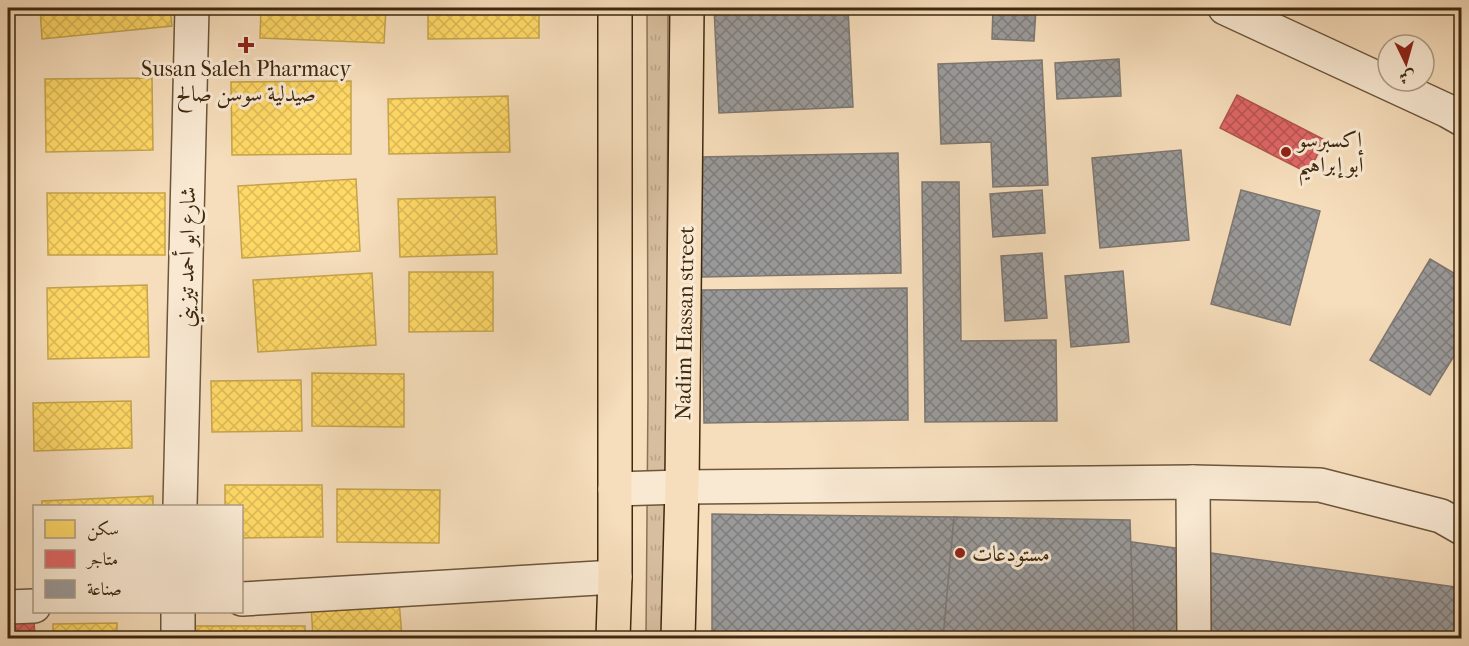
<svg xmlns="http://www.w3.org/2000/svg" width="1469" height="646" viewBox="0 0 1469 646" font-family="'IM FELL French Canon',Amiri,serif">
<defs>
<pattern id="grass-tufts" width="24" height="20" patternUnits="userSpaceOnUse" patternTransform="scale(1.5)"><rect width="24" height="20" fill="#d7be9e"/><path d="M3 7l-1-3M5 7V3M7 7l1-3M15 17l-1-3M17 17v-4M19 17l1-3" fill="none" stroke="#baa387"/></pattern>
<pattern id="homes-cross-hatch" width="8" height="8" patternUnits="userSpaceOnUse" patternTransform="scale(1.5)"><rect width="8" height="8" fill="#ffd966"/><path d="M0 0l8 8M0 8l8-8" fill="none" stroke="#dcba57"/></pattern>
<pattern id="shops-cross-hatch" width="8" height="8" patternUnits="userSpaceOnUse" patternTransform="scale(1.5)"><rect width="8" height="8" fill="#e06666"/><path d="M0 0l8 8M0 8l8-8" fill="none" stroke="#b75452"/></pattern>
<pattern id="industry-cross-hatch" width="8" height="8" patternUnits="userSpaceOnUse" patternTransform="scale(1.5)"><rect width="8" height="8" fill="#999"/><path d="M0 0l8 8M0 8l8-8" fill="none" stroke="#7e7d7b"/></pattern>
</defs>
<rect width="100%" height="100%" fill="#f6ddbb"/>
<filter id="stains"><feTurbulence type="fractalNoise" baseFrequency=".00333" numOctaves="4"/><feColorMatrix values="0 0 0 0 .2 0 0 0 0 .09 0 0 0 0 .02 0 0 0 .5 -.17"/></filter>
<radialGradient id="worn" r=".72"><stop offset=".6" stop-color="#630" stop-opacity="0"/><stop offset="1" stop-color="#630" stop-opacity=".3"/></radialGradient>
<path fill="url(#grass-tufts)" stroke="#8a7456" stroke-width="1.5" d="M647,8h21l-2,630h-20l2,-243z"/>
<g fill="url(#homes-cross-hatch)" stroke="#c5a44c" stroke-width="1.5">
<path d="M40,8h130l2,18 -130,13z"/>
<path d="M261,8h125l-2,35 -124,-5z"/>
<path d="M428,8h111v30l-111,1z"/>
<path d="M152,78l1,72 -107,2 -1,-73z"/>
<path d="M351,81v73l-119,1 -1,-73z"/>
<path d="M508,96l2,56 -121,2 -1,-55z"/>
<path d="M356,179l4,72 -118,7 -4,-72z"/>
<path d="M47,193h118v62h-117z"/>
<path d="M495,197l2,57 -97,3 -2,-58z"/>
<path d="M409,272h84v59l-84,1z"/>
<path d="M372,273l4,72 -118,7 -5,-72z"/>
<path d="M147,285l2,72 -101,2 -1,-71z"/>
<path d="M312,373l92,1v53l-92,-1z"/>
<path d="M301,380l1,51 -90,1 -1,-51z"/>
<path d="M131,401l1,47 -98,3 -1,-48z"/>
<path d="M225,485h97l1,52 -81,1v-32h-17z"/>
<path d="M337,489l103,1 -1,53 -102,-1z"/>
<path d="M153,496v10h-111v-5z"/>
<path d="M399,600l3,38h-89l-2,-33z"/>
<path d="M117,623v15h-64v-14z"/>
<path d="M193,626h112v12h-111z"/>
</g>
<g fill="url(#shops-cross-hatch)" stroke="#af544c" stroke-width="1.5">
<path d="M1237,95l88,45 -17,33 -88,-45z"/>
<path d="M34,620l1,18h-27v-17z"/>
</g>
<g fill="url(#industry-cross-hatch)" stroke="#7e7770" stroke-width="1.5">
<path d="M714,8h134l5,99 -134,6z"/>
<path d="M993,8h43l-2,33 -42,-2z"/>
<path d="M1119,59l2,37 -64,3 -2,-36z"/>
<path d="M1042,60l6,125 -55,2 -2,-45 -50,2 -3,-80z"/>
<path d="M1181,150l8,90 -89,8 -8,-90z"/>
<path d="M898,153l3,120 -199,4 -3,-120z"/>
<path d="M922,182h37l2,159 95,-1 1,81 -132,1z"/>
<path d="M1042,190l3,43 -52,4 -3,-43z"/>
<path d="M1241,190l79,21 -30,114 -79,-21z"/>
<path d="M1042,253l5,65 -42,3 -4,-65z"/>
<path d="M1430,259l32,19v65l-32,52 -60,-35z"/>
<path d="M1123,271l6,71 -58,5 -6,-71z"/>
<path d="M907,288l1,132 -204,3 -2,-133z"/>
<path d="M712,514l242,3 508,71v50h-750z"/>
<path d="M954,517l176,3 4,118h-191z"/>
</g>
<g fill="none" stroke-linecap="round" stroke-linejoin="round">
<defs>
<g id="minor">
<path d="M1225,8l223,103 14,8"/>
<path d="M1193,482l1,156"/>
<path d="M615,489l67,-2 511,-5 127,3 121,31 21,12"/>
<path d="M180,506l12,-498"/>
<path d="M242,599l373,-22"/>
<path d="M8,607l26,-1"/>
<path d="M178,612v26"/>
</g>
<g id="major">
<path d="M613,638l2,-61v-569"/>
<path d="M678,638l4,-151 5,-479"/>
</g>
</defs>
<use href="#minor" stroke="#6c563a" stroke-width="36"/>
<use href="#major" stroke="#3e290f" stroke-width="36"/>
<use href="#minor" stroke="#f9e9d3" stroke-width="33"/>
<use href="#major" stroke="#f6ddbb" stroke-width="33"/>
</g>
<g fill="#8f2418" stroke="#f9e9d3" stroke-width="2">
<path d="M243 36h6v6h6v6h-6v6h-6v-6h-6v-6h6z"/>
<circle cx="1286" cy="152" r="6"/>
<circle cx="960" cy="553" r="6"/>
</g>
<g text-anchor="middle" stroke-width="6" stroke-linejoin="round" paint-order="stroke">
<g font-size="22" fill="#3e290f" stroke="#f9e9d3" text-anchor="start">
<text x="246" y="76" text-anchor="middle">Susan Saleh Pharmacy<tspan x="246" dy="25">صيدلية سوسن صالح</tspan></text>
<text x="1298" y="147">إكسبرسو<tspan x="1298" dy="25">أبو إبراهيم</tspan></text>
<text x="972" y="561">مستودعات</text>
</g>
<g font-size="22" fill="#3e290f" stroke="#f9e9d3">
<text transform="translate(186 257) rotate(-89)" y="8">شارع ابو أحمد تيزيني</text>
<text transform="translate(684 323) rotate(-89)" y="8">Nadim Hassan street</text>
</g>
</g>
<rect width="1469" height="646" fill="none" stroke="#f6ddbb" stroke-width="30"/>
<rect x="9" y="9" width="1451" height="628" fill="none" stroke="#3e290f" stroke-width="3"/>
<rect x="15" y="15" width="1439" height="616" fill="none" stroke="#3e290f" stroke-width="1.5"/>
<rect x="33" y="505" width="210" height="108" fill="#f9e9d3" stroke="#ae9c85" stroke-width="1.5"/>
<rect x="45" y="520" width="30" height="18" fill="#ffd966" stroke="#ae9c85" stroke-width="1.5"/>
<text x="87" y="535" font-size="18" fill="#3e290f">سكن</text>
<rect x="45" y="550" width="30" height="18" fill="#e06666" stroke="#ae9c85" stroke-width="1.5"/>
<text x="87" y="565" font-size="18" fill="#3e290f">متاجر</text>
<rect x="45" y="580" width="30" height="18" fill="#999999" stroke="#ae9c85" stroke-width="1.5"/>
<text x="87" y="595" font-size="18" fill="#3e290f">صناعة</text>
<g transform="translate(1406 63) rotate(175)"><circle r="28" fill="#f9e9d3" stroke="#ae9c85" stroke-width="1.5"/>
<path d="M0-4.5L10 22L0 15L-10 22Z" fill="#8f2418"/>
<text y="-9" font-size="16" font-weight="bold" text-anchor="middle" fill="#3e290f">ش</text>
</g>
<rect width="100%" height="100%" filter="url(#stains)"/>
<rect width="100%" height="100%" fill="url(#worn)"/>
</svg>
